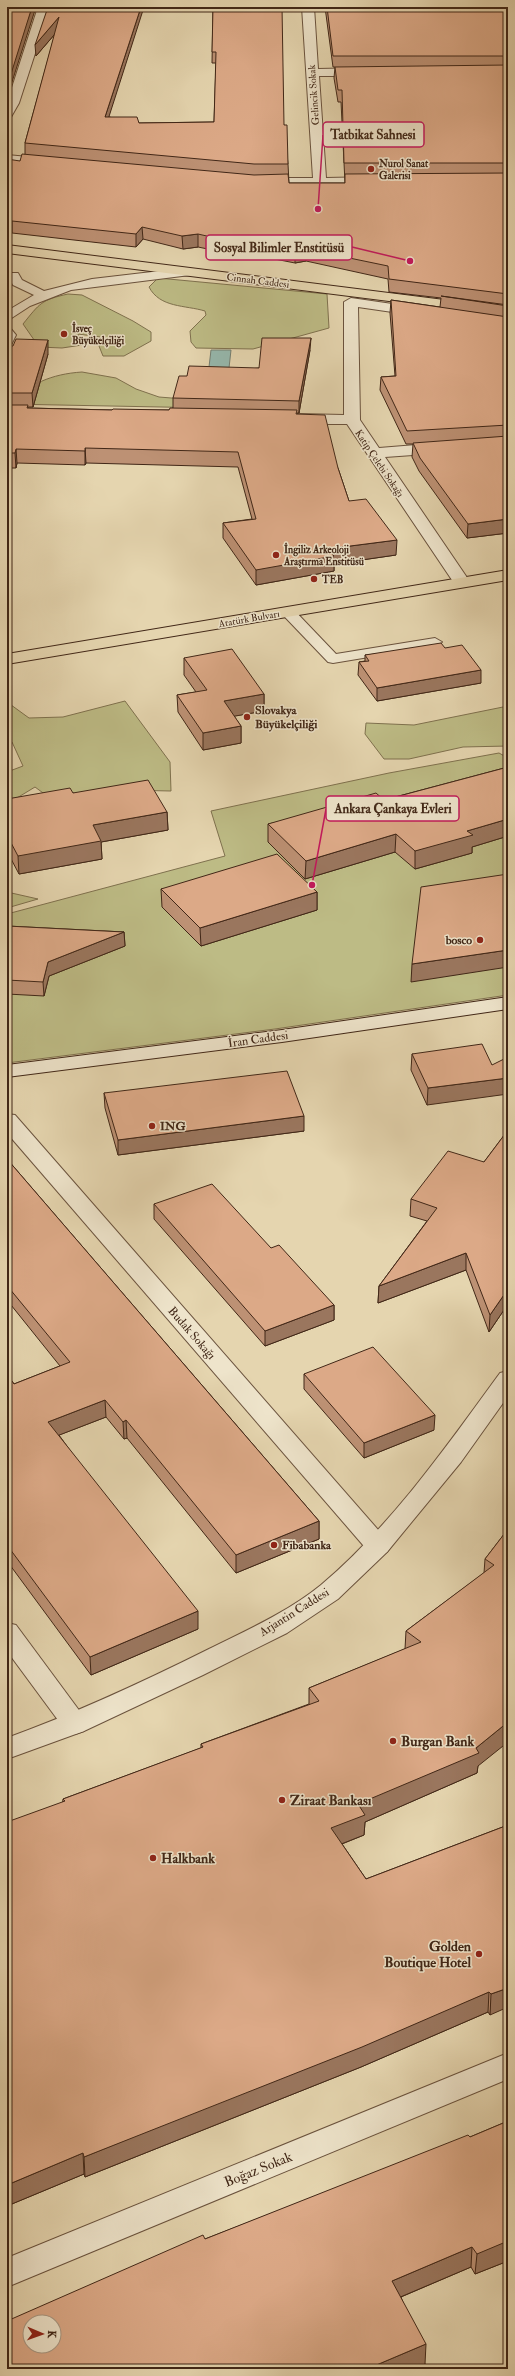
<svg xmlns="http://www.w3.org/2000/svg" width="515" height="2376" viewBox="0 0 515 2376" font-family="'IM FELL Double Pica',serif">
<rect width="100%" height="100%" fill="#e5d5af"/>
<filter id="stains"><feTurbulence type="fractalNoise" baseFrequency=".005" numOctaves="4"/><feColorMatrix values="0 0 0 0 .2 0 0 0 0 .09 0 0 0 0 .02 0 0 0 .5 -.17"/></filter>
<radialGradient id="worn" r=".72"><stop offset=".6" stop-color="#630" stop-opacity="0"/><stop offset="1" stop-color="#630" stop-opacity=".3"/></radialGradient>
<g fill="#bdbb85" stroke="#7f714e">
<path d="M158,278l169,16 2,34 -76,21 -57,-1 -5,-6 -1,-11 16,-16 -1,-4c-20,-6 -45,-3 -56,-24z"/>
<path d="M68,294l14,1 51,26 18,11v9l-27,15h-21l-4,-10 1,-9 -22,-3 4,11 -20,3 -23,-1 -16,-23c17,-21 18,-24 45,-30z"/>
<path d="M82,372l34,6 20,11 23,8 37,3 17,8 -206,-4c23,-20 44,-30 75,-32z"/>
<path d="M125,701l45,61 1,29 -47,-1 -66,14 -23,-17 -28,17v-32l16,-6 -11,-24 -5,-2v-38l22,16 34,-1z"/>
<path d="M508,706v40l-45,1 -54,12h-25l-19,-25 1,-11 48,2z"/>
<path d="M499,753l9,5v237l-233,34 -268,34v-149l218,-58 -14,-45 178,-38z"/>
<path d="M7,892l31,7 -31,9z"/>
</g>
<path fill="#96b8ad" stroke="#747e71" d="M211,350h20l-2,18 -20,-1z"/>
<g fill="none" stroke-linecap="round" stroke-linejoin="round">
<defs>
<g id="service">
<path d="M186,268l4,1 2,3 -2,3 -119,15 -41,16 -23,15v-10l27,-16 -21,-10 -5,-9 2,-3h8l4,7 22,11 48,-12z"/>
<path d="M7,328l4,1 5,6 -5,10 -4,1z"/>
<path d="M288,608l5,1 43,45 99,-16 7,4 -7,4 -102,17 -5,-1 -45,-47 -2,-3 2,-3z"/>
</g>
<g id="minor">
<path d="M38,7h12l-31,96 -8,14 -4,1v-15z"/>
<path d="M302,7h12l4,62 47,-1 6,4 -6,4h-46l7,102 49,-1 5,1 1,3 -1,3 -121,2 -6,-4 6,-4h54z"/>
<path d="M7,155l43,4 6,4 -6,4 -43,-4z"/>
<path d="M351,298l69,10 7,4 -7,4 -62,-9 2,113 19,28 62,-5 8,5 -8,5 -56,4 85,125 -2,4h-12l-109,-162h-50l-8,-5 8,-5 47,1v-113z"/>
<path d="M7,1114l8,1 372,425 4,6 -4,6 -9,3 -9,-3 -362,-419z"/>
<path d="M7,1623l9,2 68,92 4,7 -4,7 -9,3 -9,-3 -59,-80z"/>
<path d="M508,2053v26l-501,208v-29z"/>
</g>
<path id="tertiary" d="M508,1371v25l-47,66 -74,90 -49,47 -51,34 -84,42 -119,56 -77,28v-21c69,-25 136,-56 202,-89 38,-19 79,-37 112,-64 70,-59 125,-138 179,-212z"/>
<path id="secondary" d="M508,997v12l-226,33 -275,35v-12l275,-35z"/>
<g id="primary">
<path d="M7,245l501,63v8l-501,-63z"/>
<path d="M508,570v10l-501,84v-10z"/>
</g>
</defs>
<use href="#service" stroke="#6a523d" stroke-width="2"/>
<use href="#minor" stroke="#6a523d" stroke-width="2"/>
<use href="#tertiary" stroke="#6a523d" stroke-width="2"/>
<use href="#secondary" stroke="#412717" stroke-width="2"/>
<use href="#primary" stroke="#412717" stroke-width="2"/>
<use href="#service" fill="#eee4cb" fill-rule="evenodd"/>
<use href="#minor" fill="#eee4cb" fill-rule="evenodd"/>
<use href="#tertiary" fill="#eee4cb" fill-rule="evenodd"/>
<use href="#secondary" fill="#eee4cb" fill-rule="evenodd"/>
<use href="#primary" fill="#e5d5af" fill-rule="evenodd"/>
</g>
<g fill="#bd9174" stroke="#412717">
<path d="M48,7l61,110 30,6 75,-1 2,-59h-4l1,-56 71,118 4,39 1,19h56l-4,-81h-3l-4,-24 1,-11h-2l-8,-60h183v526l-41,5 -48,-67 -7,-14 1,-13h-7l-26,-54 1,-13 14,-1 -5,-63 1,-13 49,7 1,-9 -52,-6 -1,-13 -82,-18 -11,2 -51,-10 -7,2 -39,-8 -15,2 -40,-10 -7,8 -124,-14 -5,5 13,-77 5,-7v-11l30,-109 -19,22z"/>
<path d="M7,346l41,8 -15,53h-5v1l84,2h57l4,-2v-10l14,-22 72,-8 51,-18 -11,63h-2v1l41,54 11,33 47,54 -62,9v7l-78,14 -33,-47v-15l29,-4 -14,-52 -152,-4 -1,2 -68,-2 -1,5h-9z"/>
<path d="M445,648l36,35 -104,18 -19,-26 1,-13 6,-1v-6z"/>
<path d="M184,658l80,36v17l-30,5 7,10v17l-38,7 -25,-38 -1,-17 19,-3 -12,-17z"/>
<path d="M508,767v69l-36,11v6l-57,16 -20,-17 -90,27 -37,-37v-18l116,-24z"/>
<path d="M73,793l94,19 1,18 -67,12 1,17 -83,15 -9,-17 -3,-58z"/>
<path d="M161,889l156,3v18l-116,36 -39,-39z"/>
<path d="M7,926l117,6 1,14 -76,30 -5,20 -37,-2z"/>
<path d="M412,1054l80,11 -65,40 -16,-35z"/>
<path d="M104,1093l200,38 -186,24 -13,-47z"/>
<path d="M508,1130v174l-19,28 -23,-62 -88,33 1,-17 48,-65 -17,-5 1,-17 73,-37z"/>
<path d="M7,1159l312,362v18l-83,34 -109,-135 -3,1 -18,-22 -47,18 139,194 -107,46 -84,-114v-187l7,10 46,-18 -49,-61 -4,2z"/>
<path d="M154,1204l117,44 63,57v15l-69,26 -111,-127z"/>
<path d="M304,1374l130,56 -70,28 -60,-69z"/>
<path d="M508,1529l-31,244 -112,49 -1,13 -22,9 24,35 142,-54 -18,190 -2,-3 -127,55 -276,110 -1,-3 -77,32 56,-407 138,-51v-4l108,-40v-16l96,-39 1,-18 78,-58 1,-14z"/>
<path d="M508,2121v140l-33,13 -4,-7 -70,30 24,67 -220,-125 265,-102z"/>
</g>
<g fill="#9a765e" stroke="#412717">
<path d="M32,7h4l-25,78 -4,5v-12z"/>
<path d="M141,7h3l-39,122v-12z"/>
<path d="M59,17l1,11 -24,28 -1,-11z"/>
<path d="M12,221v12l-5,5v-13z"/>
<path d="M142,227l1,12 -7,8v-13z"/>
<path d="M198,234v13l-15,2 -1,-13z"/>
<path d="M244,241v12l-7,2v-12z"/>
<path d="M306,249v12l-11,2v-13z"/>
<path d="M311,338l-1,12 -11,63v-12z"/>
<path d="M48,340v14l-15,53 -1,-14z"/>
<path d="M85,448l1,15 -1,2z"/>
<path d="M16,449l1,14 -1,5 -1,-15z"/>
<path d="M508,519v14l-41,5 1,-14z"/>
<path d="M397,540l-1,15 -62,9v7l-78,14v-15l71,-21z"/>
<path d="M481,670v13l-104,18v-13z"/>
<path d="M264,694v17l-40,7v-17z"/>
<path d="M241,726v17l-38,7v-17z"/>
<path d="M167,812l1,18 -67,12 1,17 -83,15 -1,-18 75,-31z"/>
<path d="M508,819v17l-36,11v6l-57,16v-18l52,-20z"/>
<path d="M396,834l-1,18 -90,27 1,-18z"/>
<path d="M7,839h2l1,18 -3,1z"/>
<path d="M317,892v18l-116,36 -1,-18z"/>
<path d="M124,932l1,14 -76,30 -5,20 -1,-14 5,-20z"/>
<path d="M508,950v17l-97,15 1,-18z"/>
<path d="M508,1078v16l-81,11 1,-17z"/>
<path d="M304,1116v15l-186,24v-15z"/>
<path d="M7,1138h1l1,16 -2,1z"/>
<path d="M466,1253v17l-88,33 1,-17z"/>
<path d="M9,1288l2,17 -4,2v-18z"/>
<path d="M508,1289v15l-19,28 1,-17z"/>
<path d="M334,1305v15l-69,26v-15z"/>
<path d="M105,1400l1,17 -57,22 -1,-17z"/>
<path d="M435,1415l-1,15 -70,28v-15z"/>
<path d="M126,1420l1,18 -3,1 -1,-17z"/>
<path d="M319,1521v18l-83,34v-18z"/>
<path d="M198,1611v18l-107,46 -1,-18z"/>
<path d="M10,1693l1,16 -4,2v-17z"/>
<path d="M508,1722v20l-30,24 -1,7 -112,49 -1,13 -33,13v-20l27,-24 118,-56z"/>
<path d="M508,1988v19l-18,8 1,-21z"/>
<path d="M489,1992l-1,20 -127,55 -276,110 -1,-20z"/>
<path d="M83,2153l1,21 -77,32v-21z"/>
<path d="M508,2229v32l-33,13 2,-20 27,-23z"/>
<path d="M472,2247l-1,20 -80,34 1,-20z"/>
<path d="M426,2344l-1,20 -11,5h-47z"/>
</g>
<g fill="#dca987" stroke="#412717" fill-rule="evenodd">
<path d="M7,7h25l-21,67 -4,4z"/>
<path d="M48,7h93l-36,110h32l2,6 75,-1 2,-70h-4l1,-45h69l2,118h3l1,39h-34l-229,-21 34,-126 -24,28z"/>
<path d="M327,7h181v49h-175z"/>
<path d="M508,65v98h-164l-2,-73h-4l-3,-23z"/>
<path d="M22,154l232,21 34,-1 1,9h56v-9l163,-1v121l-119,-15 -1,-13 -82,-17 -11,1 -51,-9 -7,2 -39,-9 -16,2 -40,-9 -6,7 -124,-13 -5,4v-66l13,2z"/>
<path d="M441,296l67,9v1z"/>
<path d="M391,300l117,17v108l-101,6 -26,-54 15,-1z"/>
<path d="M262,338h49l-12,63 -126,-3 6,-22h8l2,-10 70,2z"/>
<path d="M16,339l32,1 -16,53h-25v-47h6z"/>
<path d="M7,405h21l-1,3 85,2 1,-1 56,1 1,-2 127,2 -1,4 29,1 13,53 11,33 17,-2 31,41 -70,9 7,7 -78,14 -33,-47 33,-4 -18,-67 -153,-4v3l-69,-2 -1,4h-8z"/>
<path d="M508,436v83l-40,5 -48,-66 -7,-15z"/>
<path d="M441,643l4,5 17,-3 19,25 -104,18 -18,-26 10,-1 -4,-6z"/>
<path d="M232,649l32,45 -40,7 17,25 -38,7 -26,-38 30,-5 -23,-32z"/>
<path d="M508,767v52l-41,12 6,4 -58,16 -19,-17 -90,27 -38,-37 108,-31 8,7z"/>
<path d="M148,780l19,32 -74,13 8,16 -83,15 -9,-17h-2v-40l63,-11 3,5z"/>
<path d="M277,854l40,38 -117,36 -39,-39z"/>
<path d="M508,874v76l-96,14 9,-77z"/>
<path d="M7,926l117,6 -76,30 -5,20 -36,-2z"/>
<path d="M482,1044l10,21 16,-8v21l-80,10 -16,-34z"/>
<path d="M287,1071l17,45 -186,24 -14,-47z"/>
<path d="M508,1130v159l-18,26 -24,-62 -87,33 58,-78 -26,-9 37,-48 36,11z"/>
<path d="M7,1159l312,362 -83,34 -110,-135 -3,2 -18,-22 -57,22 150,189 -108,46 -83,-112v-171l7,10 56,-22 -61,-74 -2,1z"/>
<path d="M212,1184l59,64 8,-3 55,60 -69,26 -111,-127z"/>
<path d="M373,1347l62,68 -71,28 -60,-69z"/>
<path d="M508,1529v193l-32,26 3,5 -121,51 7,11 -34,13 35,51 142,-54v163l-17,6 -2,-2 -127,55 -278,110 -1,-4 -76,32v-363l58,-21 -2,-2 140,-52 -2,-3 118,-43 -10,-13 112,-46 -15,-11 88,-66 -9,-6z"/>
<path d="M7,1689l3,4 -3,1z"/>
<path d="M508,2121v108l-4,2 4,6v4l-31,13 -5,-7 -80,34 34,63 -59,25h-360v-48l196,-86 2,4 263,-104 2,2zM30,2322h24v24h-24z"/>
</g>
<g fill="#8f2418" stroke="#eee4cb" stroke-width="1.5">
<circle cx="371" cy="169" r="4"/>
<circle cx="64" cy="334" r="4"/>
<circle cx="276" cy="555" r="4"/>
<circle cx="314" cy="579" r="4"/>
<circle cx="247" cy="717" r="4"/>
<circle cx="480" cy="940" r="4"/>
<circle cx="152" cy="1126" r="4"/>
<circle cx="274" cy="1545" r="4"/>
<circle cx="393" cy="1741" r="4"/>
<circle cx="282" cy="1800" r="4"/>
<circle cx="153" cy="1858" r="4"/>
<circle cx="479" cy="1954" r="4"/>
</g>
<g text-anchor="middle" stroke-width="3" stroke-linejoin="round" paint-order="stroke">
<g font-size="10" fill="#412717" stroke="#eee4cb">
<text transform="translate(313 95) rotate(-94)" y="4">Gelincik Sokak</text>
<text transform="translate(258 280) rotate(7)" y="4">Cinnah Caddesi</text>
<text transform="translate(380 463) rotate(56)" y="4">Katip Çelebi Sokağı</text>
<text transform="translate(249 618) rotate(-10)" y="4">Atatürk Bulvarı</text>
</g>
<g font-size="10" font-weight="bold" fill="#412717" stroke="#eee4cb" text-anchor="start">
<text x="379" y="167">Nurol Sanat<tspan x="379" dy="12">Galerisi</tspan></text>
<text x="72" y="332">İsveç<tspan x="72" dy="12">Büyükelçiliği</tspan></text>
<text x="284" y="553">İngiliz Arkeoloji<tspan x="284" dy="12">Araştırma Enstitüsü</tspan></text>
<text x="322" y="583">TEB</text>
</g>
<g font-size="12" font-weight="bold" fill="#412717" stroke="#eee4cb" text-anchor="start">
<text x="255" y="714">Slovakya<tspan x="255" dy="14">Büyükelçiliği</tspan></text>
<text x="472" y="944" text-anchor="end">bosco</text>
<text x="160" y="1130">ING</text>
<text x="282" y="1549">Fibabanka</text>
</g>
<g font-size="12" fill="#412717" stroke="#eee4cb">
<text transform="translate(258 1039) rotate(-8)" y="4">İran Caddesi</text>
<text transform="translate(192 1333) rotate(49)" y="4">Budak Sokağı</text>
<text transform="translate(294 1612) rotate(-32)" y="4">Arjantin Caddesi</text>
</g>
<g font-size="14" font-weight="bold" fill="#412717" stroke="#eee4cb" text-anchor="start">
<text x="401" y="1746">Burgan Bank</text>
<text x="290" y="1805">Ziraat Bankası</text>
<text x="161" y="1863">Halkbank</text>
<text x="471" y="1951" text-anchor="end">Golden<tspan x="471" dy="16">Boutique Hotel</tspan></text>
</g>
<g font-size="14" fill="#412717" stroke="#eee4cb">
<text transform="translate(258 2169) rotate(-22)" y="5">Boğaz Sokak</text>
</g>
</g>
<path fill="none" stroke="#c2185b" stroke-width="1.5" d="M318 209L323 135M410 261L352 247M312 885L326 809"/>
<g fill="#c2185b" stroke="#eee4cb" stroke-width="1.5">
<circle cx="318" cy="209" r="4"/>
<circle cx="410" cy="261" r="4"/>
<circle cx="312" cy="885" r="4"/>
</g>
<g fill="#eee4cb" stroke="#c2185b" stroke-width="1.5">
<rect x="323" y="122" width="101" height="25" rx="4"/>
<rect x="206" y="235" width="146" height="25" rx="4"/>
<rect x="326" y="796" width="133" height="25" rx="4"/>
</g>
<g font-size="13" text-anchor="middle" font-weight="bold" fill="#412717">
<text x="373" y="139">Tatbikat Sahnesi</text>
<text x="279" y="252">Sosyal Bilimler Enstitüsü</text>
<text x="393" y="813">Ankara Çankaya Evleri</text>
</g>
<rect width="515" height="2376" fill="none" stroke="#e5d5af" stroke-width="24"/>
<rect x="8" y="8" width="499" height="2360" fill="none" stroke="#412717" stroke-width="2"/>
<rect x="12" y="12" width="491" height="2352" fill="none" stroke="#412717"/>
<g transform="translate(42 2334) rotate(92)"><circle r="19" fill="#eee4cb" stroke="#a99883"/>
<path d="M0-3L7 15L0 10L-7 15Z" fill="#8f2418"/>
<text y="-6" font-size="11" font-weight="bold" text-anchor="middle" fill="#412717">K</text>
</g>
<rect width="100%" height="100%" filter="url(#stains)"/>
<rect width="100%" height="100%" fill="url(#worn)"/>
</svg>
